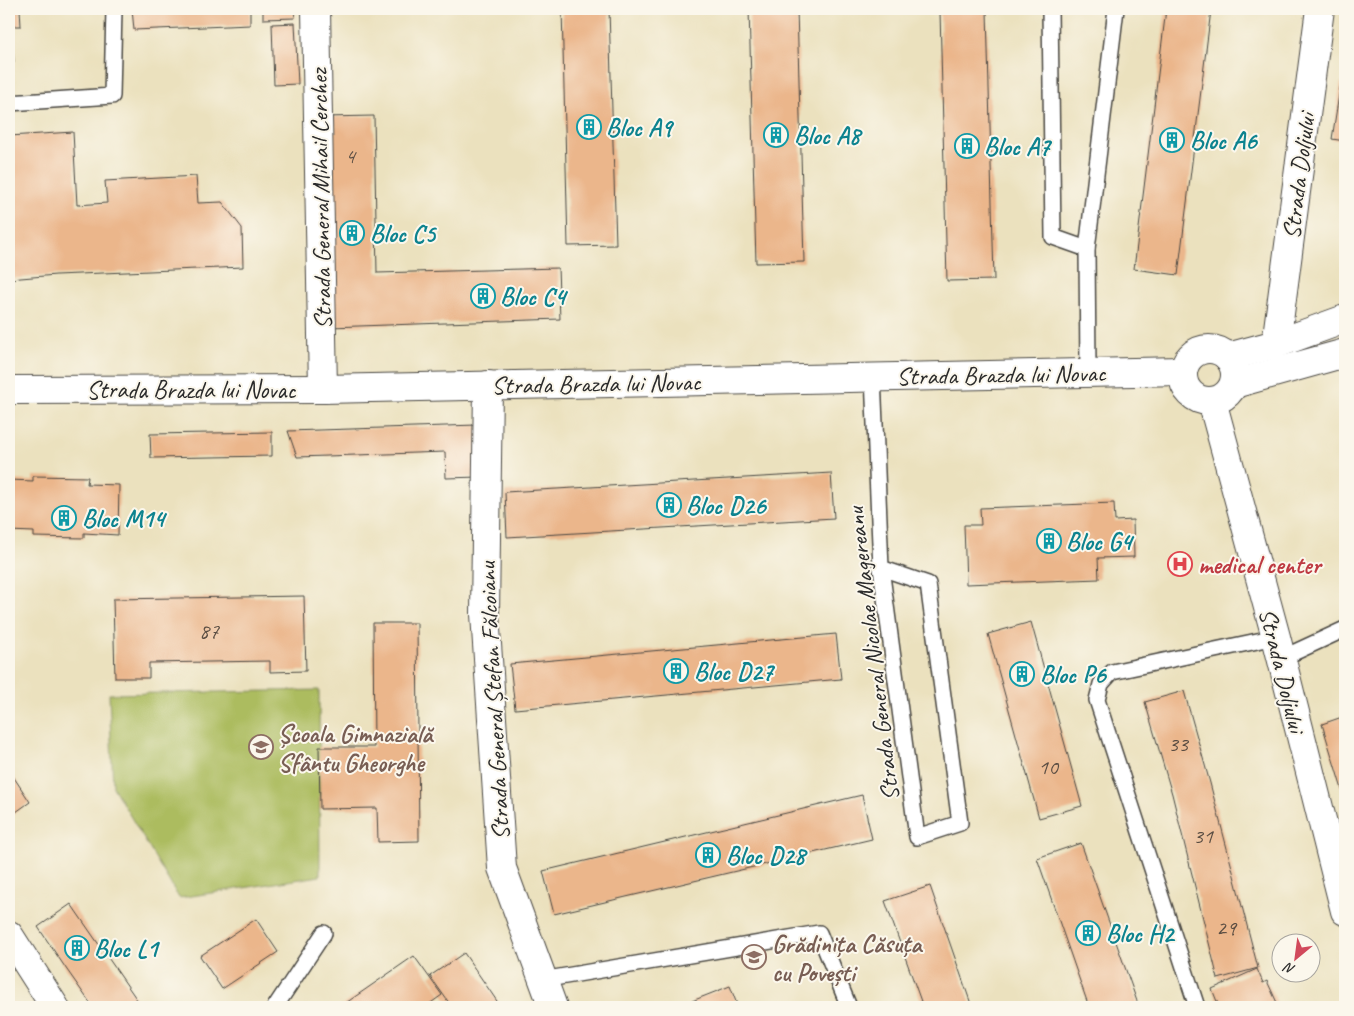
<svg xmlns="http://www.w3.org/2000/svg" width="1354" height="1016" viewBox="0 0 1354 1016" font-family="Caveat,sans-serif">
<rect width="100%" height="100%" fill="#fbf7ec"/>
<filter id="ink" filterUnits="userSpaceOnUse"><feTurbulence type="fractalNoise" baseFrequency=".02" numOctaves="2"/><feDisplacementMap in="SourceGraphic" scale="10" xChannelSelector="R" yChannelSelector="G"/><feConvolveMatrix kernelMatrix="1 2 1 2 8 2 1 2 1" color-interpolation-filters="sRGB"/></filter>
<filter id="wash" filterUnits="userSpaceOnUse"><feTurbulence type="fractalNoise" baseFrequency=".0096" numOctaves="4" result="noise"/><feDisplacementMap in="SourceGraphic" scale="20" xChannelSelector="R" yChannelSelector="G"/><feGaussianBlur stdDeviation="1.12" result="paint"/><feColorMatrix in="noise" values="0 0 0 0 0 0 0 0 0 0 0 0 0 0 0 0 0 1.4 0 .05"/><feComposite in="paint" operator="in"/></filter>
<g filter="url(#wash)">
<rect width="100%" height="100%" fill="#ebe1be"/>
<path fill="#acbc5f" stroke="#6c7445" d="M319,690l1,186 -141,22 -66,-111 -4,-93z"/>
<g id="blocks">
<g fill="#ebb68b">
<path d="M9,9h11l1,17h-9l2,37h-5z"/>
<path d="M132,9h118v16l-116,5z"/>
<path d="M263,9h31l1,9 -32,1z"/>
<path d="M562,9h47l7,236 -48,1z"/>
<path d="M749,9h48l7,253 -48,1z"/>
<path d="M1166,9h37l8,1 -33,265 -44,-6z"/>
<path d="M987,11l7,269 -47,1 -7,-269z"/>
<path d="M295,23l3,61 -24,1 -2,-61z"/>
<path d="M1341,82h4v59l-13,-2z"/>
<path d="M374,116l3,157 181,-5 2,51 -230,8 -6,-210z"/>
<path d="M73,132l4,73 30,-2 -2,-22 91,-5 2,27 24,-1 20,26 1,39 -187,8 -47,4v-143z"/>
<path d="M477,425l2,52 -33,1 -1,-26 -148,5 -9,-26z"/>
<path d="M272,432v24l-121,2 -1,-24z"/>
<path d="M831,473l3,45 -327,19 -2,-45z"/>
<path d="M33,476l55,1 -1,7 32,1 -1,50 -34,-2v5l-50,-1v-5l-25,-1v-51l24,1z"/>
<path d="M1114,503l1,18 18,-1 1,37 -36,1 1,21 -133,5 -2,-59h17l-1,-17z"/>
<path d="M304,596l2,75 -36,1v-11l-121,2v15h-34l-2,-79z"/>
<path d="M1031,622l51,184 -43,12 -51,-184z"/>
<path d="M373,623h44l2,218 -41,1 -1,-34 -57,1 -1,-62h55z"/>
<path d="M836,634l5,45 -326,30 -5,-45z"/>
<path d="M1184,691l26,92 48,185 -40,11 -46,-185 -27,-92z"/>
<path d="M1345,716v83l-23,-75z"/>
<path d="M9,770l21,32 -21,15z"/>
<path d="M862,795l10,44 -318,75 -11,-43z"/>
<path d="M1081,843l58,164h-50l-52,-149z"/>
<path d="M930,886l42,121h-49l-38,-106z"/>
<path d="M71,904l71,103h-49l-26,-37 -29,-43z"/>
<path d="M256,919l22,33 -56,37 -22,-33z"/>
<path d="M464,953l37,54h-49l-22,-31z"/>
<path d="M414,956l28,39 -17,12h-85z"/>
<path d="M1257,969l6,14 4,-2 12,26h-69l8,-3 -6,-15z"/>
<path d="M730,986l8,21h-43l-3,-6z"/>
</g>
</g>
</g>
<g filter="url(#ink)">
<use href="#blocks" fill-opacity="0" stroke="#484641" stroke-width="1"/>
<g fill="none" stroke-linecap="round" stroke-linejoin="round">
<defs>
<g id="lane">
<path d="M1050,9l3,228 34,12"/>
<path d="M9,103l103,-7 2,-87"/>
<path d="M1088,372l-1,-123 29,-240"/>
<path d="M873,376l8,192 36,269 43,-14 -32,-239 -47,-16"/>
<path d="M1280,659l65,-30"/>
<path d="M542,980l277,-47 30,74"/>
<path d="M275,1007l49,-74"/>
<path d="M1197,1007l-100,-307 4,-16 11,-12 164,-35"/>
</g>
<g id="street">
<path d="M316,9l7,380"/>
<path d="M1276,344l44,-335"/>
<path d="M488,385l-3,229 17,254 51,139"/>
<path d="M9,935l46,72"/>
</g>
<g id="secondary">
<circle cx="1209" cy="375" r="26"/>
<path d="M1228,357l48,-13 69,-25"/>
<path d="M1234,384l111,-31"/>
<path d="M9,390l314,-1 860,-18"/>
<path d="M1212,401l64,236 69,274"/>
</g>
</defs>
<use href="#lane" stroke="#484641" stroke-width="18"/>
<use href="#street" stroke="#484641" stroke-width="30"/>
<use href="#secondary" stroke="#484641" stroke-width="30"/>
<use href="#lane" stroke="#fff" stroke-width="15"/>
<use href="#street" stroke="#fff" stroke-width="28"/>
<use href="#secondary" stroke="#fff" stroke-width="28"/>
</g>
</g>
<defs>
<symbol id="building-ring" viewBox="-11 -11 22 22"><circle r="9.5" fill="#fbf7ec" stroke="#0f9aa8" stroke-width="1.5"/><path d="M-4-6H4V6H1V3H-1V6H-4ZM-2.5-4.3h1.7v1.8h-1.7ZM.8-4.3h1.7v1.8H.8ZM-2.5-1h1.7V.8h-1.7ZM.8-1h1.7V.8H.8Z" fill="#0f9aa8"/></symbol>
<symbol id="hospital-ring" viewBox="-11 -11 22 22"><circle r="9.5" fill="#fbf7ec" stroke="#e0444e" stroke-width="1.5"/><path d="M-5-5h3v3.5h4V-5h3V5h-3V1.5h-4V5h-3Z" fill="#e0444e"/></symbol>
<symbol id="school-ring" viewBox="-11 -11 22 22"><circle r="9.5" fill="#fbf7ec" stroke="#8d6e63" stroke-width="1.5"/><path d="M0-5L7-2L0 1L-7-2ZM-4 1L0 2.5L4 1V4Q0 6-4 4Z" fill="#8d6e63"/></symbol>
</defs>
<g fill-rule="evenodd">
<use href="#building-ring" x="575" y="113" width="28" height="28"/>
<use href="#building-ring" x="762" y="121" width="28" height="28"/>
<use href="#building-ring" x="1158" y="126" width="28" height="28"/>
<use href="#building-ring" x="953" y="132" width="28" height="28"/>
<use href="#building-ring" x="338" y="219" width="28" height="28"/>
<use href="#building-ring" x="469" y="282" width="28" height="28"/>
<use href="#building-ring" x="655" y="491" width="28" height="28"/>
<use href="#building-ring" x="50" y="504" width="28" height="28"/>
<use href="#building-ring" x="1035" y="527" width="28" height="28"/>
<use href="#hospital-ring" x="1166" y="550" width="28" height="28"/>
<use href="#building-ring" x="662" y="657" width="28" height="28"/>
<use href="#building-ring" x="1008" y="660" width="28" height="28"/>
<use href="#school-ring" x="247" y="733" width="28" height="28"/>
<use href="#building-ring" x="694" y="841" width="28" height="28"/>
<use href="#building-ring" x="1074" y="919" width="28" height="28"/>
<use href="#building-ring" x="63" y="934" width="28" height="28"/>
<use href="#school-ring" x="740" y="943" width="28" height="28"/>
</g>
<g text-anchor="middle" stroke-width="4" stroke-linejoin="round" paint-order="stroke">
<g font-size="22" fill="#5b4e43">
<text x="350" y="163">4</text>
<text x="209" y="638">87</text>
<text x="1178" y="751">33</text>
<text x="1048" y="774">10</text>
<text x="1203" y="843">31</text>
<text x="1226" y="935">29</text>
</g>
<g font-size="25" font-weight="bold" fill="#0d838f" stroke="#fbf7ec" text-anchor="start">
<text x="606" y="136">Bloc A9</text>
<text x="794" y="144">Bloc A8</text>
<text x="1190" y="149">Bloc A6</text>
<text x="984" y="155">Bloc A7</text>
<text x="370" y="242">Bloc C5</text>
<text x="500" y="305">Bloc C4</text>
<text x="686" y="514">Bloc D26</text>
<text x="82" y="527">Bloc M14</text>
<text x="1066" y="550">Bloc G4</text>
<text x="694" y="680">Bloc D27</text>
<text x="1040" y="683">Bloc P6</text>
<text x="726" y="864">Bloc D28</text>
<text x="1106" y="942">Bloc H2</text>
<text x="94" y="957">Bloc L1</text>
</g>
<g font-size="25" fill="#2b2b2b" stroke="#fbf7ec">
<text transform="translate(1298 176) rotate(-83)" y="9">Strada Doljului</text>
<text transform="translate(320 199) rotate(-91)" y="9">Strada General Mihail Cerchez</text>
<text transform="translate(1001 374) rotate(-1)" y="9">Strada Brazda lui Novac</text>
<text transform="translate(596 383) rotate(-1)" y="9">Strada Brazda lui Novac</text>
<text x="191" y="398">Strada Brazda lui Novac</text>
<text transform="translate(872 654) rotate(-97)" y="9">Strada General Nicolae Magereanu</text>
<text transform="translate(1283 670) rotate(76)" y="9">Strada Doljului</text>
<text transform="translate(493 701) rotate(-93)" y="9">Strada General Ștefan Fălcoianu</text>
</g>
<g font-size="25" font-weight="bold" fill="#be3a42" stroke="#fbf7ec" text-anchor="start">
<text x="1198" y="573">medical center</text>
</g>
<g font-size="25" font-weight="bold" fill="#785e54" stroke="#fbf7ec" text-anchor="start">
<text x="278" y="742">Școala Gimnazială<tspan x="278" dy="29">Sfântu Gheorghe</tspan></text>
<text x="772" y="952">Grădinița Căsuța<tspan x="772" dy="29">cu Povești</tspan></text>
</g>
</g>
<rect width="1354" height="1016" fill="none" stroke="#fbf7ec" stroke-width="30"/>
<g transform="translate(1296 958) rotate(209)"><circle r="24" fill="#fbf7ec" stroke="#a8a59f"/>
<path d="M0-4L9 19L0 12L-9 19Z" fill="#d1495b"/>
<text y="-8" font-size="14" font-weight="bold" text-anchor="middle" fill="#2b2b2b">N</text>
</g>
</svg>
